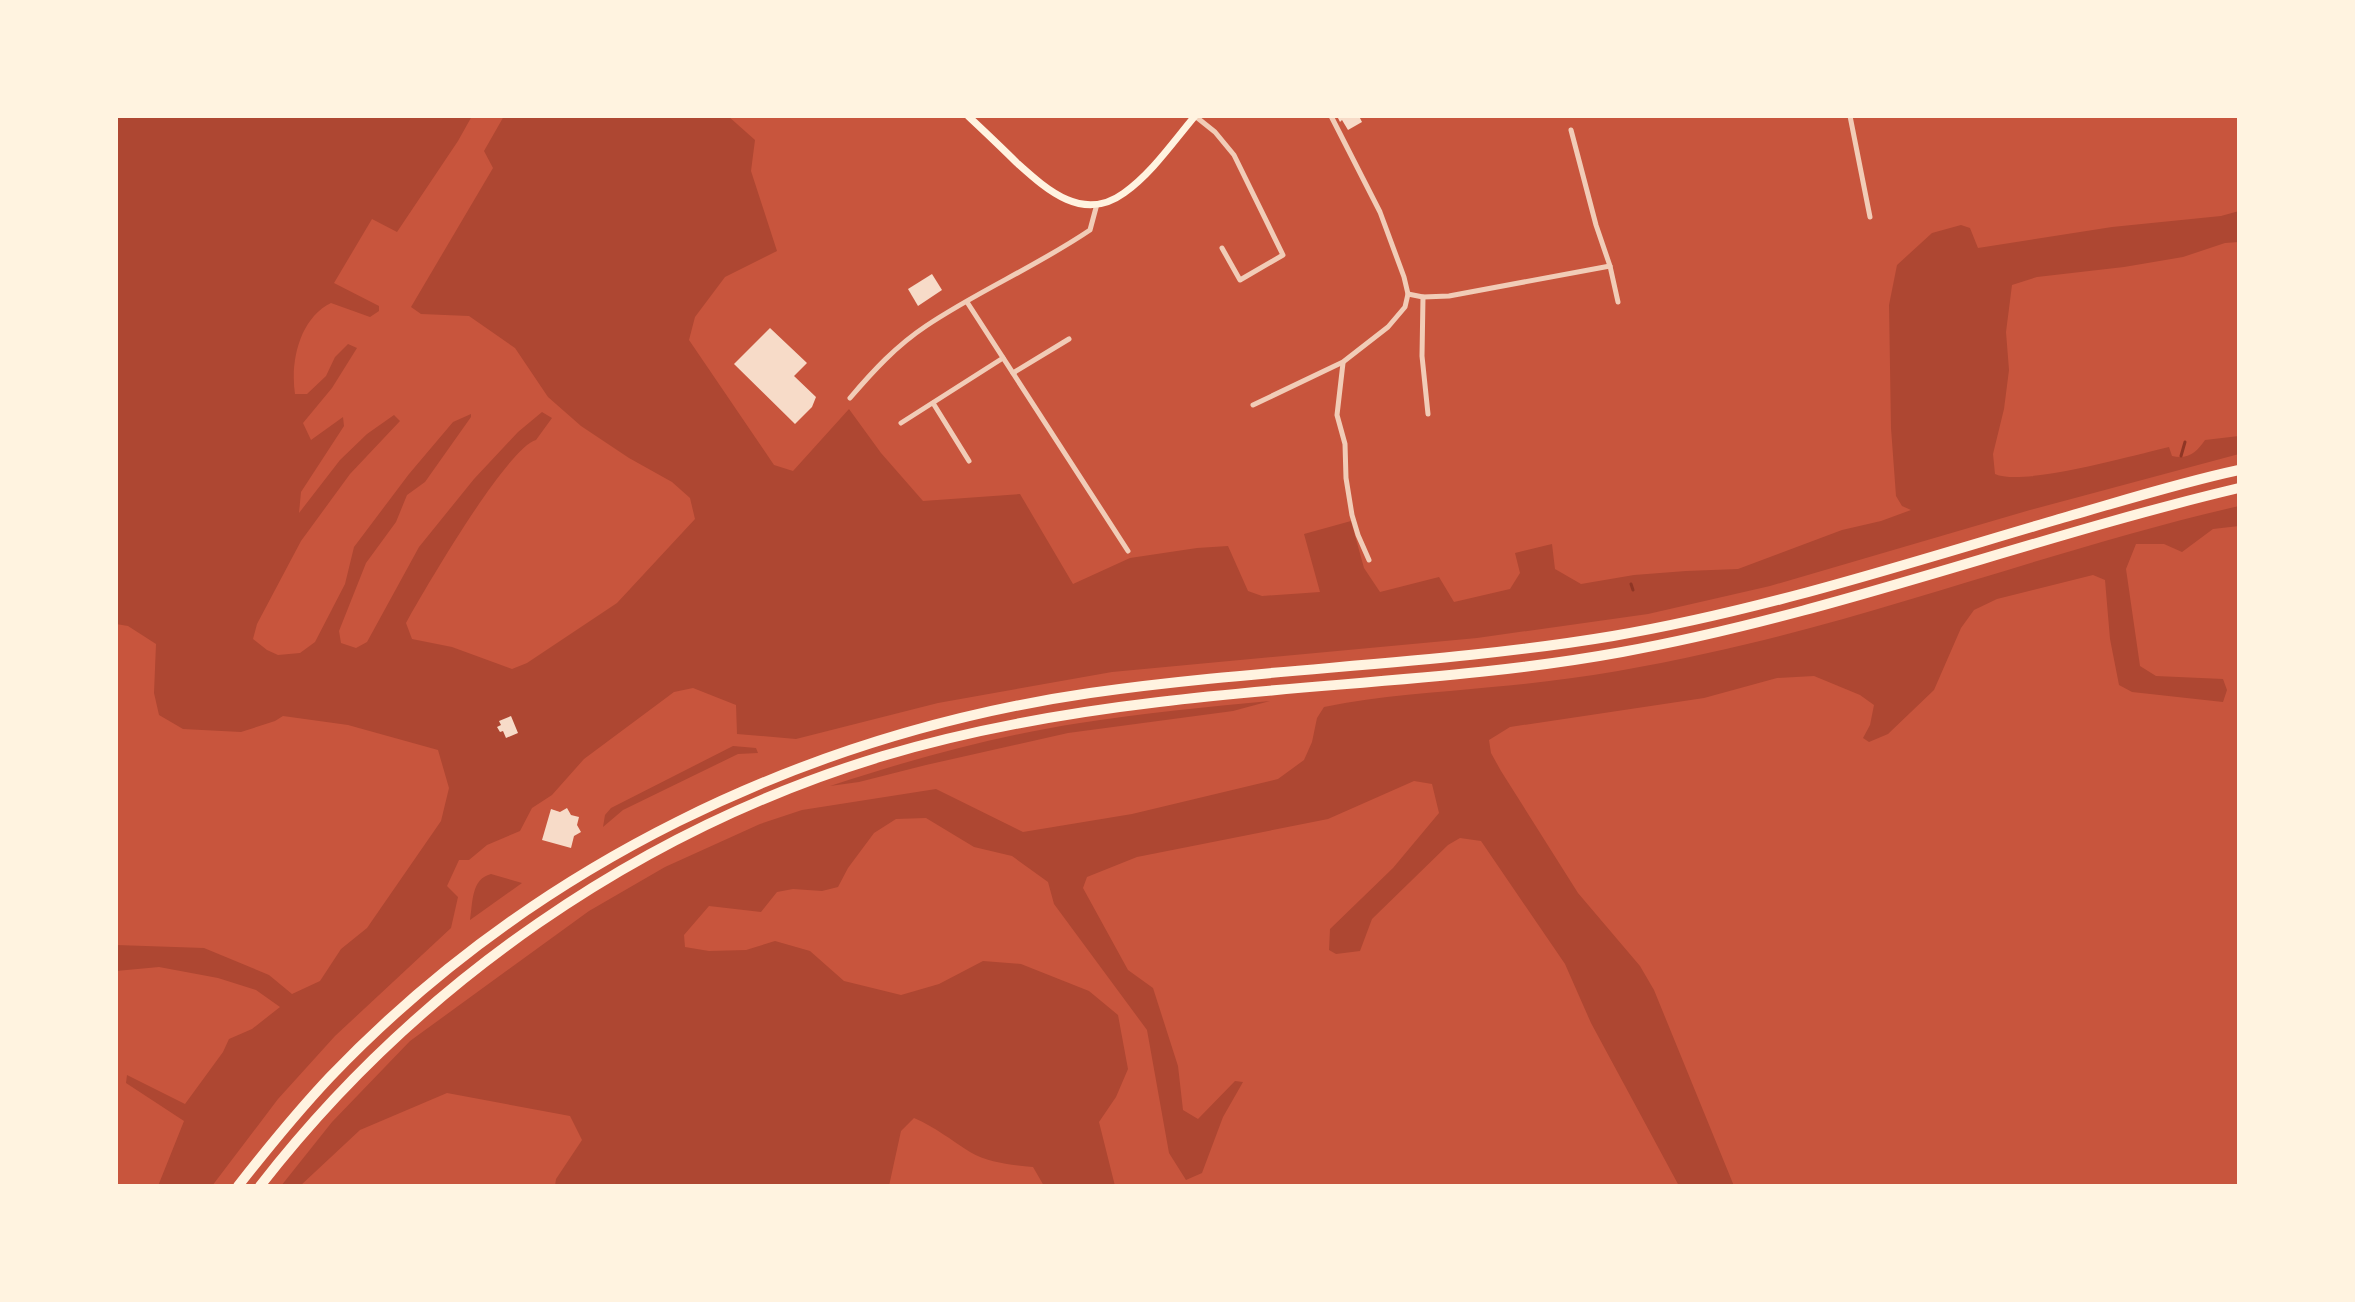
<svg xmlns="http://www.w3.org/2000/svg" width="2355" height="1302" viewBox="0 0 2355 1302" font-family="'Noto Sans',sans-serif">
<rect width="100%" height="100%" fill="#c8553d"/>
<g fill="#ae4732">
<path d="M116,116h356l-14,25 -61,91 -25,-13 -38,64 45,23v5l-9,6 -39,-14c-31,15 -41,58 -36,91h12l19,-18 9,-19 13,-13 9,4 -25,40 -29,35 8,17 32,-23 1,9 -43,66 -2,21 41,-53 27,-26 27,-19 6,6 -50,53 -49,67 -44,83 -4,15 14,11 11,5 22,-2 15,-11 30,-58 9,-37 55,-73 44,-52 18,-8v3l-46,65 -18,13 -11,27 -30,41 -27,68 2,12 15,5 11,-6 52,-95 55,-68 44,-47 24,-20 10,6 -16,22c-29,8 -112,150 -130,183l6,16 40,8 60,22 15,-6 90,-60 78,-84 -5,-21 -18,-16 -43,-24 -48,-32 -33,-29 -33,-49 -46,-32 -48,-2 -10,-7 82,-139 -9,-17 20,-35h224l27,24 -4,31 26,80 -52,26 -30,40 -6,23 85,125 19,6 56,-62 32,44 42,48 97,-7 53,90 57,-26 67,-10 31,-2 20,45 14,5 58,-4 -16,-58 47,-13 13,47 16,24 59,-15 15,25 56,-13 10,-16 -5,-20 37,-9 3,25 26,15 53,-9 52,-4 52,-2 104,-39 39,-9 30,-11 -9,-4 -6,-10 -5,-68 -2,-123 8,-40 35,-32 29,-8 9,3 8,20 134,-21 109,-11 18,-5v31l-14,1 -42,14 -59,10 -87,10 -25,8 -6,47 3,38 -5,39 -11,45 2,20c28,13 139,-19 174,-27l3,9c16,4 25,-4 33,-16l34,-4v18l-209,56 -260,76 -122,28 -171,24 -365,34 -174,31 -142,36 -59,-5 -1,-29 -43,-17 -19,4 -90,67 -32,36 -20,13 -12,23 -33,14 -18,15h-10l-12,26 11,11 -7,31 -116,108 -57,63 -66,87h-54l26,-65 -58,-38 1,-8 58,29 38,-52 6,-13 23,-10 28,-22 -24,-17 -38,-12 -59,-11 -43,4v-26l88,3 65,27 23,19 28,-13 21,-32 26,-21 74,-107 8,-33 -11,-38 -90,-25 -65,-9 -8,5 -34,11 -58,-3 -24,-14 -5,-22 2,-49 -28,-18 -12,-2z"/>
<path d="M2239,506v20l-26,3 -31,23 -18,-8h-28l-10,25 14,97 16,10 67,3 4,11 -4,12 -91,-10 -13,-7 -9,-46 -5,-59 -12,-5 -96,24 -23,11 -13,18 -27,62 -46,44 -19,8 -6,-4 7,-13 4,-20 -14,-10 -46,-19 -37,2 -73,20 -194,29 -21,13 2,13 10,18 77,122 62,73 14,24 80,196h-55l-88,-163 -26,-59 -84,-123 -21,-3 -12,7 -76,74 -12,32 -24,3 -7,-4 1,-21 63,-61 46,-55 -7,-29 -18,-3 -86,38 -191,38 -50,20 -4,11 45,82 25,18 25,78 5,44 15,9 37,-38 8,1 -20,35 -21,56 -16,7 -17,-27 -22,-123 -93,-126 -6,-22 -36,-26 -38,-9 -48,-29 -30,1 -22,14 -26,35 -10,19 -16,4 -29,-2 -16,3 -16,20 -52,-6 -25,29 1,12 24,4 37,-1 29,-9 35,10 34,30 57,14 38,-11 44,-23 38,3 68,27 29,24 10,54 -12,28 -17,25 16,64h-71l-11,-19c-21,-2 -44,-4 -63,-15 -19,-12 -35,-25 -56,-34l-13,13 -12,55h-334l1,-7 26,-39 -12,-24 -123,-23 -87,37 -60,56h-19l51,-64 78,-81 179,-130 76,-44 95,-43 42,-14 134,-21 87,43 109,-18 146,-35 26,-19 8,-18 5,-24 7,-11c56,-12 112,-14 168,-20 73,-6 145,-18 216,-34 180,-39 352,-106 531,-147z"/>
<path d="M1270,701l-37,10 -165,22 -142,32 -67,17 -29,4c82,-27 165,-50 250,-63 63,-10 127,-16 190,-22z"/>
<path d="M733,746l23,2 2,5 -20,1 -115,56 -20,17 2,-12 6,-7z"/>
<path d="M491,874l31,9 -52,37c3,-18 1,-41 21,-46z"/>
</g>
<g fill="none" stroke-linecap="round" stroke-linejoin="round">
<g stroke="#8f3625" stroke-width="3">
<path d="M2181,456l4,-14"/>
<path d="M1631,584l2,6"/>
</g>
</g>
<g fill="#f7dbc8">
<path d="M1337,116h22l3,6 -14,8 -6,-10 -2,2z"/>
<path d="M932,274l10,16 -24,16 -10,-17z"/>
<path d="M770,328l37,35 -13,13 22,21 -4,10 -17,17 -61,-60z"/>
<path d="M511,716l7,17 -12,5 -3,-7 -3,1 -3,-5 4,-2 -2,-4z"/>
<path d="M567,808l4,7 8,2 -2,8 4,7 -7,4 -3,12 -29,-8 9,-31 9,3z"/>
</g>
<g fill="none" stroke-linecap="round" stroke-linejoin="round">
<g stroke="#f1ccb7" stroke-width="5">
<path d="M1195,116l20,16 19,23 49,100 -43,25 -18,-32"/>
<path d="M1850,116l20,101"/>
<path d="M1571,130l25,95 14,41 8,36"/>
<path d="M1408,294l15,3 26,-1 161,-30"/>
<path d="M1423,297l-1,59 6,58"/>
<path d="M967,302l161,249"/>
<path d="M1343,363l-6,52 8,29 1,34 6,37 6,20 11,25"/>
<path d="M1013,373l56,-34"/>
<path d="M850,398c23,-27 46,-52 76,-72 52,-35 111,-60 164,-96l7,-26"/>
<path d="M933,403l36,58"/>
<path d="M1253,405l90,-43 45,-35 17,-20 3,-13 -4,-17 -24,-65 -49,-96"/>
<path d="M901,423l102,-65"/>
</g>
<path stroke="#fff3e0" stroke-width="7" d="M968,116c17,16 33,31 49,47 30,27 66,60 107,30 28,-20 49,-51 71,-77"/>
<g stroke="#fff3e0" stroke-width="10">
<path d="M238,1186c29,-37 59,-74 92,-109 202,-211 472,-342 760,-384 174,-25 350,-28 523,-57 152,-26 299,-74 446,-117 60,-17 119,-36 180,-49"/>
<path d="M260,1186c157,-202 378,-356 623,-430 90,-27 183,-43 276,-54 154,-19 310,-22 463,-50 210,-38 410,-115 617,-164"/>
</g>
</g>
<rect width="2355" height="1302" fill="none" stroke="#fff3e0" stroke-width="236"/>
</svg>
